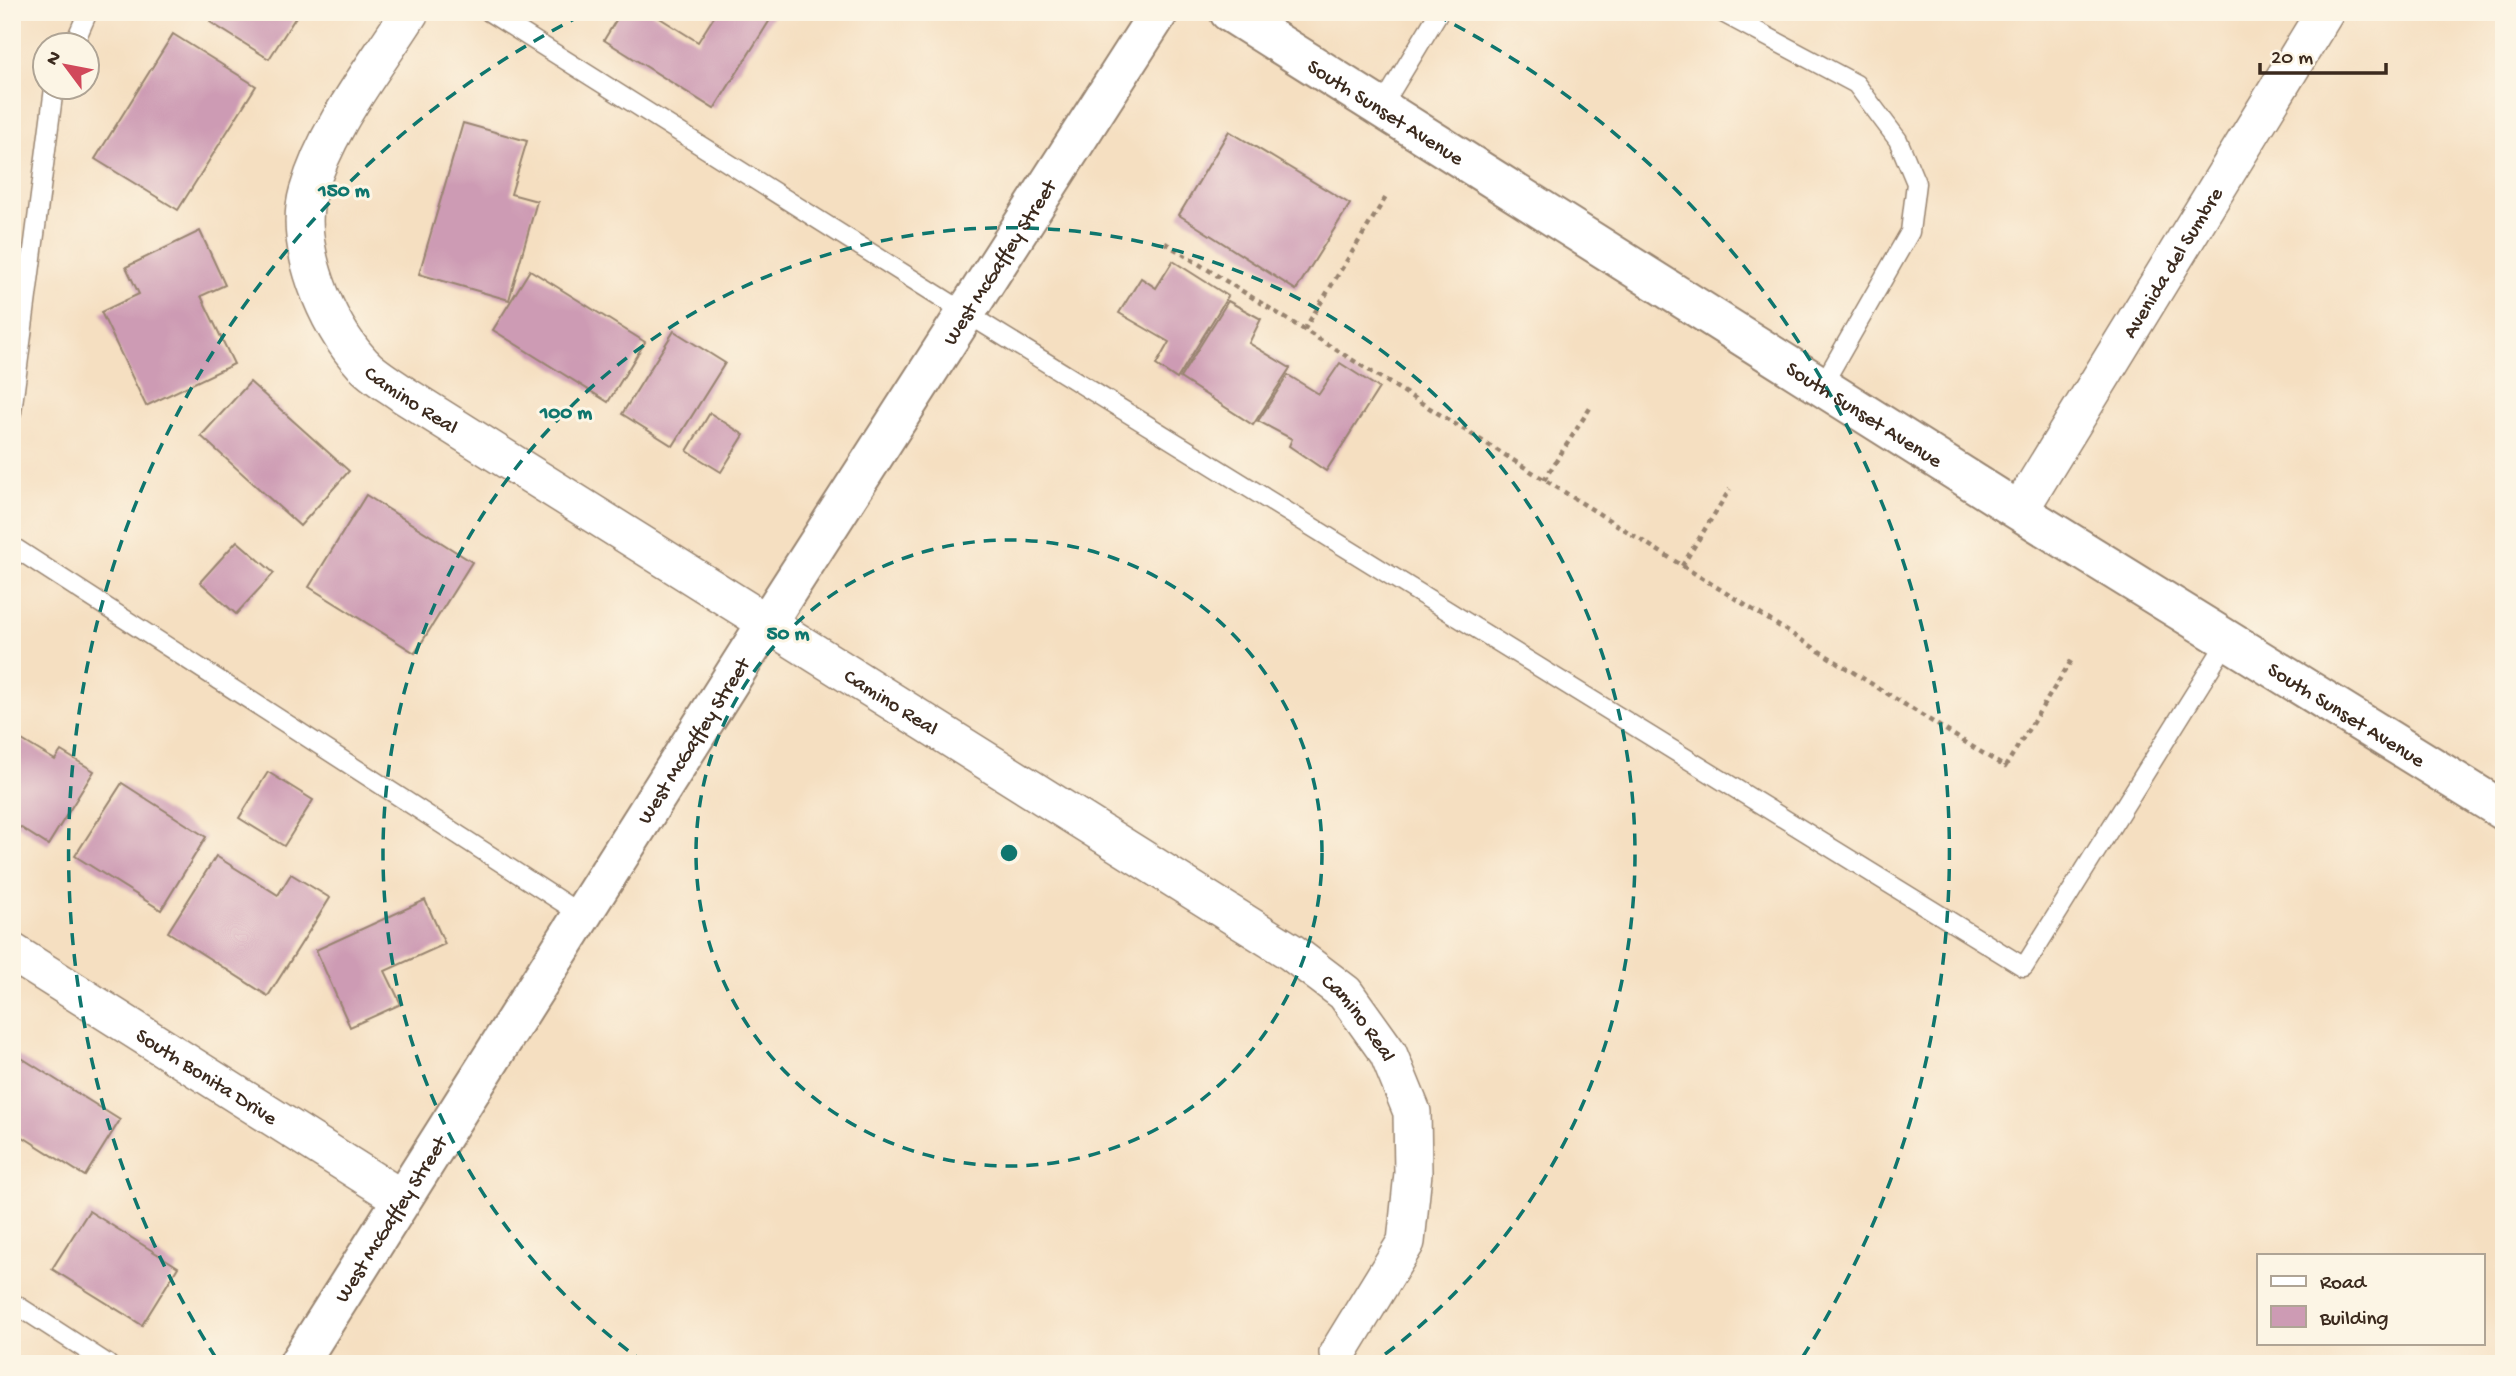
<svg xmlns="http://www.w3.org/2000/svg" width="2516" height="1376" viewBox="0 0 2516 1376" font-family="'Gochi Hand',sans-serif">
<rect width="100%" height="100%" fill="#fcf5e5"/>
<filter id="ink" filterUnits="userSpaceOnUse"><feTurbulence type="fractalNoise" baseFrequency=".0143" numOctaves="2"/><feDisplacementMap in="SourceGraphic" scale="14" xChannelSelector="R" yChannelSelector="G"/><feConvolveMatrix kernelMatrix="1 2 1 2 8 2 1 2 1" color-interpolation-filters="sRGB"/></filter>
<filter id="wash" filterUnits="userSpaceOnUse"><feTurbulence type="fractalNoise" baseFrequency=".00686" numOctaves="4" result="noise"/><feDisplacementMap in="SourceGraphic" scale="28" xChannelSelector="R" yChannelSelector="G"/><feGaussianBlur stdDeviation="1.57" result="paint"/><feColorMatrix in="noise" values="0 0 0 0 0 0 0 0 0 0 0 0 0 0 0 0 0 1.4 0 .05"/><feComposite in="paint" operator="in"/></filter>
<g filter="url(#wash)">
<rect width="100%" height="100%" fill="#f5dfc1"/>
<g id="blocks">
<g fill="#cd9bb4">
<path d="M216,12h83l-30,47 -59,-37z"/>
<path d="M621,12h29l48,30 19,-30h58l-61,97 -110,-69z"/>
<path d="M173,34l83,52 -78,124 -83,-51z"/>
<path d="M463,123l64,18 -16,53 26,7 -28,99 -90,-26z"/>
<path d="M1229,131l121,73 -54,86 -117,-75z"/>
<path d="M200,231l25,54 -24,11 33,68 -88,42 -45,-94 38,-18 -13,-27z"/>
<path d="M1173,261l55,35 -51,83 -21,-14 13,-23 -50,-29 22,-35 15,10z"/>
<path d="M530,270l115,72 -37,60 -115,-72z"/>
<path d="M1228,301l33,18 -12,24 41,25 -37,57 -73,-47z"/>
<path d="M674,331l51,32 -52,83 -51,-32z"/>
<path d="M1340,363l39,25 -53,83 -37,-25 3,-7 -34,-18 30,-46 31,19z"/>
<path d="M250,382l99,89 -49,55 -99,-90z"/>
<path d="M710,413l34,22 -23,37 -34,-21z"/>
<path d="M366,495l106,67 -57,91 -106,-66z"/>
<path d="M237,541l37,32 -38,41 -36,-32z"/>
<path d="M12,734l43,26 6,-9 33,20 -46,74 -36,-23z"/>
<path d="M268,772l45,28 -29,46 -45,-28z"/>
<path d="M122,783l84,54 -45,73 -86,-54z"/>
<path d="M216,856l62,39 13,-21 39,24 -62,98 -100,-64z"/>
<path d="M425,900l20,44 -60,27 16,33 -51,23 -34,-77z"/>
<path d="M12,1052l108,68 -35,56 -73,-46z"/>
<path d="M89,1211l89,56 -36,58 -90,-56z"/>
</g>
</g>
</g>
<g filter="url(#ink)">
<use href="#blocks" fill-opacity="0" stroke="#988470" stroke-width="2"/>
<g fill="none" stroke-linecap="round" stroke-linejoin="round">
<defs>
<g id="service">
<path d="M489,12l477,301 1058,654 204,-327"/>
<path d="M1721,12l135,72 42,56 18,43 -6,49 -88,154"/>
<path d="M73,46l15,-34"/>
<path d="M1381,108l58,-96"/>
<path d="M12,412l42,-324"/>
<path d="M12,546l570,369"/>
<path d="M12,1302l96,62"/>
</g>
<g id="minor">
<path id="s1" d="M410,12c-36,57 -83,114 -102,180 -15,52 18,133 54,171 11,13 29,22 42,32l887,557 54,41 43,60 24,59 1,61 -7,69 -68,111"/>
<path id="s2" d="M2019,511l306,-499"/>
<path id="s3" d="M12,952l390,247"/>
</g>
<g id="secondary">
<path id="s4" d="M1229,12l790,499 485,300"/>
<path id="s5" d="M298,1364l468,-740 393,-612"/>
</g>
</defs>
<use href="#service" stroke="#988470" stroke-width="21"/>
<use href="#minor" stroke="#988470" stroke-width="40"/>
<use href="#secondary" stroke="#988470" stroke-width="42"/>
<g stroke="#988470" stroke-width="4.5" stroke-dasharray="5 5" stroke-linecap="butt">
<path d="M1165,243l840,524 66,-106"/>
<path d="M1304,330l82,-133"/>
<path d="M1544,480l48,-75"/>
<path d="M1682,566l48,-77"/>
</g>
<use href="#service" stroke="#fff" stroke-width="18"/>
<use href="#minor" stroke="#fff" stroke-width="37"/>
<use href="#secondary" stroke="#fff" stroke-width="38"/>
</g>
</g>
<g fill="none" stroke="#0f766e" stroke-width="3.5" stroke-dasharray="12 9">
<circle cx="1009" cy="853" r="313"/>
<path d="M645 1363A626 626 0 1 1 1373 1363"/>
<path d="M216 1358A940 940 0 0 1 582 15M1436 15A940 940 0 0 1 1802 1358"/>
</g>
<g text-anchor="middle" stroke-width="6" stroke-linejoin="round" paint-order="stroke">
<g font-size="21" fill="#3b2a1e" stroke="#fcf5e5">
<text dy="7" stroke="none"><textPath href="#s4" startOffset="186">South Sunset Avenue</textPath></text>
<text dy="7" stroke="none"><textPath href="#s2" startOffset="292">Avenida del Sumbre</textPath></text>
<text dy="7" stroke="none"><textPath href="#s5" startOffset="1306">West McGaffey Street</textPath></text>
<text dy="7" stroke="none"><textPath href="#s1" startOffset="455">Camino Real</textPath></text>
<text dy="7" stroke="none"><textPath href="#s4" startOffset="752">South Sunset Avenue</textPath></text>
<text dy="7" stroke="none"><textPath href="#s1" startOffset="1022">Camino Real</textPath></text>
<text dy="7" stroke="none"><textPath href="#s4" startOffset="1320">South Sunset Avenue</textPath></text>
<text dy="7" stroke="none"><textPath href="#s5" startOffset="738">West McGaffey Street</textPath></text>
<text dy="7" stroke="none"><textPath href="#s1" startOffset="1589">Camino Real</textPath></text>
<text dy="7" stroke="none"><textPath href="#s3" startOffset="231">South Bonita Drive</textPath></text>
<text dy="7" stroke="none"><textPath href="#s5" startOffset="172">West McGaffey Street</textPath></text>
</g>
</g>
<circle cx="1009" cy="853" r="10" fill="#0f766e" stroke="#fcf5e5" stroke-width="3.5"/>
<g font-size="21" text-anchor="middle" font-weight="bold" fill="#0f766e" stroke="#fcf5e5" stroke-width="6" stroke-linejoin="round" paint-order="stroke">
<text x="344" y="196">150 m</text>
<text x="566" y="418">100 m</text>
<text x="788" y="639">50 m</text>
</g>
<rect width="2516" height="1376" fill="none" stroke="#fcf5e5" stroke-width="42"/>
<rect x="2257" y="1254" width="228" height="91" fill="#fcf5e5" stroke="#afa495" stroke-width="2"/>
<rect x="2271" y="1276" width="35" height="10" fill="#ffffff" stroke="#afa495" stroke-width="2"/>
<text x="2320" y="1288" font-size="21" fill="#3b2a1e">Road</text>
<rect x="2271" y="1306" width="35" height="21" fill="#cd9bb4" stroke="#afa495" stroke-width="2"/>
<text x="2320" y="1324" font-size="21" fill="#3b2a1e">Building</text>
<g transform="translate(66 66) rotate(302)"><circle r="33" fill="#fcf5e5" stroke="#afa495" stroke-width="2"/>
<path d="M0-5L12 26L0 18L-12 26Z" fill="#d1495b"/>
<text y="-10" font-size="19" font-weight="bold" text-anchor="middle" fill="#3b2a1e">N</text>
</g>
<path d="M2260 63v10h126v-10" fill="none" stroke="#3b2a1e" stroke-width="3.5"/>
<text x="2271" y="63" font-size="21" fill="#3b2a1e" stroke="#fcf5e5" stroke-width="5" paint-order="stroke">20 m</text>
</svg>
